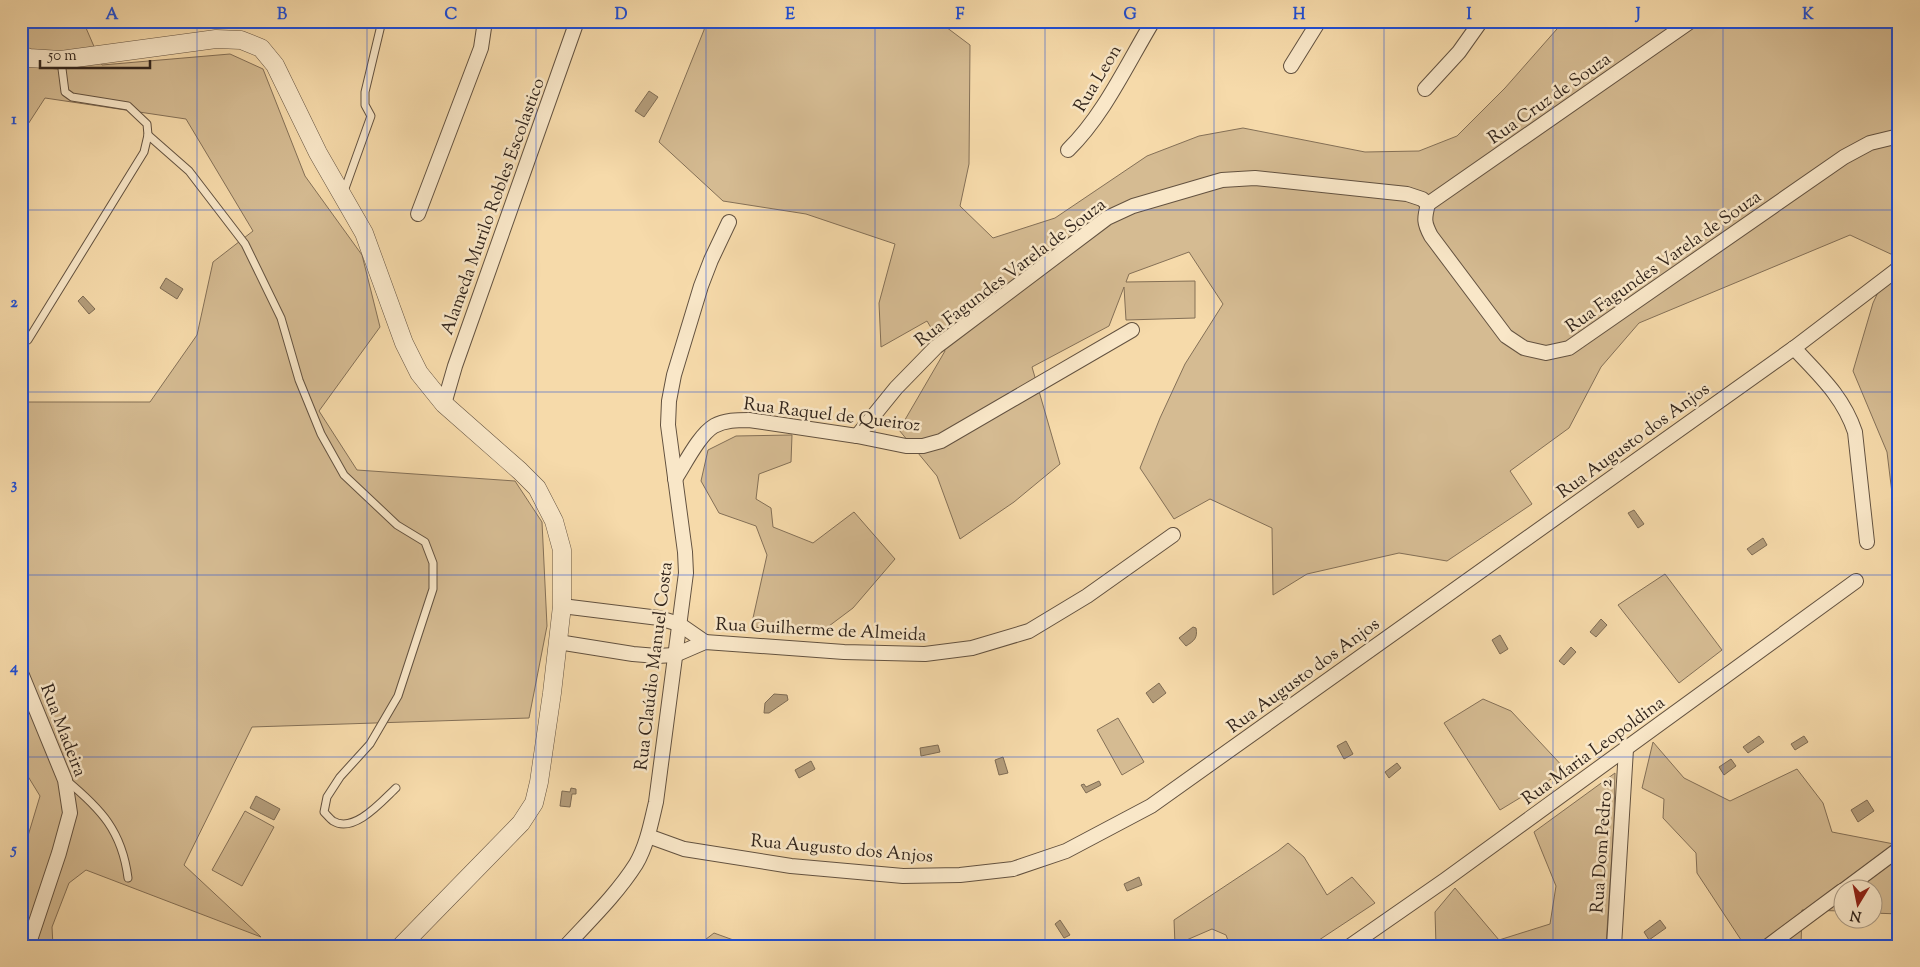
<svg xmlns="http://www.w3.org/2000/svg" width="1920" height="967" viewBox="0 0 1920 967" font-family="'Sorts Mill Goudy',serif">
<rect width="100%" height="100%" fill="#f6daaa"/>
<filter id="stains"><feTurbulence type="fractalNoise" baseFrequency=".004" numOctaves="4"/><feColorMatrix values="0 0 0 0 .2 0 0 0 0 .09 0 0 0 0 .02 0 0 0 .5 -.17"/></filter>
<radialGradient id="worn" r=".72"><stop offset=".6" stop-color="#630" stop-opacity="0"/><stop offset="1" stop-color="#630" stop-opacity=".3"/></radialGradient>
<g fill="#d5bb92" stroke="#847057">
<path d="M21,21h62l19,44 128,-11 33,15 42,107 57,79 18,72 -61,84 38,59 158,11 27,41 5,104 -18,92 -277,9 -68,138 77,72 -175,-67 -17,13 -17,44 1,19h-32v-87l19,-63 -19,-31v-363h129l47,-67 16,-73 40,-31 -67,-112 -141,-21 -24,37z"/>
<path d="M706,21h234l2,3 28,21 -1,119 -9,42 33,32 62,-20 92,-62 52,-20 44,-8 122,24 54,-1 38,-15 48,-48 59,-67h335v509l-3,-4 -9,-74 -34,-81 20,-68 22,-47 -45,-21 -211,88 -38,44 -32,61 -59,43 22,33 -85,57 -48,-8 -92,21 -34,21 -1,-67 -62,-29 -36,20 -34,-51 20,-50 25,-54 38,-60 -34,-52 -60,22 -3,8 69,-1v37l-69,2 -2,-33 -15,39 -77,41 28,97 -46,38 -54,37 -23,-63 -38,-46 46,-79 -18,-30 -46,26 -2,-44 16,-59 -89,-30 -83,-13 -64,-59 45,-112z"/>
<path d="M792,435l-1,27 -32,12 -3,25 15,9 2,19 40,16 41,-31 41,47 -42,49 -32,24 -70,-5 16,-72 -11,-29 -37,-13 -18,-32 7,-31 28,-14z"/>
<path d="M1665,574l57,76 -43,33 -61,-78z"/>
<path d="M1483,699l28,12 55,59 -66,40 -56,-87z"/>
<path d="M1118,718l26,44 -22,13 -25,-45z"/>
<path d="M1653,742l31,36 46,23 67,-32 26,34 9,29 67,13v69l-26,-1 -1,-23h-30v21l-40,-1 -1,36h-56l-48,-73 -1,-20 -33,-35 1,-19 -22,-11z"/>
<path d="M1615,773l-1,50 -8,123h-170l-1,-34 20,-24 44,52 51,-16 6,-38 -22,-54z"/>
<path d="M245,811l29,16 -32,59 -30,-16z"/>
<path d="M1288,843l16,14 23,38 25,-18 23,26 -65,43h-80l-4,-11 -14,-6 -37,16 -1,-25 104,-69z"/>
<path d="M714,933l36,13h-53z"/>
<path d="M1113,940l16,6h-110z"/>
</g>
<g fill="#b39c7a" stroke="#7f6c54">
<path d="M649,91l9,6 -14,20 -9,-6z"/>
<path d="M166,278l17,11 -6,10 -17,-11z"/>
<path d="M83,296l12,13 -6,5 -11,-13z"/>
<path d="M1634,510l10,14 -6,4 -10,-15z"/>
<path d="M1763,538l4,7 -15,10 -5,-6z"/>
<path d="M1601,619l6,6 -11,12 -6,-5z"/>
<path d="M1193,627l3,1c2,10 -2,13 -10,18l-7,-8z"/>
<path d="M1500,635l8,14 -8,5 -8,-14z"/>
<path d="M1571,647l5,5 -12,13 -5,-4z"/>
<path d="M1159,683l7,10 -13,10 -7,-10z"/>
<path d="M774,694l13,1 1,5 -19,13h-5l1,-10z"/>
<path d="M1759,736l5,6 -16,11 -5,-6z"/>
<path d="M1804,736l4,6 -13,8 -4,-6z"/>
<path d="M1346,741l7,13 -9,5 -7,-13z"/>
<path d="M938,745l2,7 -19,4 -1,-8z"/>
<path d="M1003,757l5,16 -9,2 -4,-15z"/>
<path d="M1731,759l5,7 -12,9 -5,-8z"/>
<path d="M811,761l4,8 -16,9 -4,-8z"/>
<path d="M1397,763l4,5 -12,10 -4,-6z"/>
<path d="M1099,781l2,4 -15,8 -5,-8 3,-1 2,3z"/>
<path d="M571,788l5,1v5h-4l-2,13 -10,-1 2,-15 8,1z"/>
<path d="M256,796l24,13 -6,11 -24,-12z"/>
<path d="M1867,800l7,11 -16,11 -7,-12z"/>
<path d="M1139,877l3,8 -15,6 -3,-7z"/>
<path d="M1060,920l10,15 -6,3 -9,-14z"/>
<path d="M1660,920l6,8 -17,12 -5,-8z"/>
</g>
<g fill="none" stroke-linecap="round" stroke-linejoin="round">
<defs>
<g id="service">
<path d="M148,135l41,36 56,73 36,74 18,62 22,54 23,41 53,50 28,17 8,21v26l-35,107 -28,48 -30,33 -13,20 -3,15c3,3 6,7 9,9 21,13 49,-20 63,-33"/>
<path d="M343,194l28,-78 -6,-11v-13l17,-71"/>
<path d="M28,340l116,-188 4,-17 -1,-11 -19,-18 -56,-9 -7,-5 -4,-31"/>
<path d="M66,780c35,29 56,51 62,98"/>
</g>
<g id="minor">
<path d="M1291,66l28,-45"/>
<path d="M1425,89l34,-37 22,-31"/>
<path d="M1068,150c36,-35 59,-86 85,-129"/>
<path d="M1428,204l263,-183"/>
<path d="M418,214l63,-166 4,-27"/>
<path d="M1794,348c25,27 49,48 61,84l12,110"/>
<path d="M444,404l11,-38 122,-345"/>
<path d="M857,436l39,-48 40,-41 171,-129 26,-12 89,-26 33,-2 152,16 15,5 6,5c-4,15 -4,19 3,32l75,100 18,12 22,5 23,-5 275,-191 26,-14 29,-7"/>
<path d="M675,479c10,-15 24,-44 39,-53 11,-6 23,-6 35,-6l108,16 49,10h17l18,-5 191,-111"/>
<path d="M562,606l97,12 20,6 26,18"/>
<path d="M558,642l75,12 24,2 18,-1 30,-13 139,10 81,2 47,-6 57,-17 58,-35 86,-61"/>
<path d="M21,673l44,107 5,33 -11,40 -31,93"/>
<path d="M648,836l36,13 107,17 112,10 57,-1 53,-6 53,-18 85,-45 643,-458 105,-80"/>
<path d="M1844,890l55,-41"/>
<path d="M566,946c24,-26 51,-52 70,-82 11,-19 15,-41 20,-62l30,-229 -1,-21 -17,-127 1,-24 5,-26 27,-89 10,-26 18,-38"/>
<path d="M1350,946l95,-66 411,-299"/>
<path d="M1614,946l12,-197"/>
<path d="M1768,946l74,-55"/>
</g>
<path id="tertiary" d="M21,55l8,3 32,2 155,-21 25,1 20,8 14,17 43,88 46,80 40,110 15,30 25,31 76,67 17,17 17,33 8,29v56l-10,87 -13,89 -5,21 -13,20 -120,123"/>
</defs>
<use href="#service" stroke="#635240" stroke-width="9"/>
<use href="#minor" stroke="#635240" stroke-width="16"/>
<use href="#tertiary" stroke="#635240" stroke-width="19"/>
<use href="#service" stroke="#f9e7c8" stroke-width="7"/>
<use href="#minor" stroke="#f9e7c8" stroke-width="14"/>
<use href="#tertiary" stroke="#f9e7c8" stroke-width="18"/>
</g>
<path fill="none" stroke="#1d4ed8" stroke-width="1" stroke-opacity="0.55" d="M197,21v925M367,21v925M536,21v925M706,21v925M875,21v925M1045,21v925M1214,21v925M1384,21v925M1553,21v925M1723,21v925M21,210h1878M21,392h1878M21,575h1878M21,757h1878"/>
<g text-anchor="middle" stroke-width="5" stroke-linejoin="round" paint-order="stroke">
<g font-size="18" fill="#32251c" stroke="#f9e7c8">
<text transform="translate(1097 78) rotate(-59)" y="6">Rua Leon</text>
<text transform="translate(1549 98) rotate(-35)" y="6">Rua Cruz de Souza</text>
<text transform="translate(492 206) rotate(-70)" y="6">Alameda Murilo Robles Escolastico</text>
<text transform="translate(1663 261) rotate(-35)" y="6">Rua Fagundes Varela de Souza</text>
<text transform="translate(1010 272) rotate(-37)" y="6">Rua Fagundes Varela de Souza</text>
<text transform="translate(832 414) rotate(7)" y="6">Rua Raquel de Queiroz</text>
<text transform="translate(1633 440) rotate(-36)" y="6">Rua Augusto dos Anjos</text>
<text transform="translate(821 629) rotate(3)" y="6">Rua Guilherme de Almeida</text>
<text transform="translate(653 666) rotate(-83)" y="6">Rua Claúdio Manuel Costa</text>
<text transform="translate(1303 675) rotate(-36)" y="6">Rua Augusto dos Anjos</text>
<text transform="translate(64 730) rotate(69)" y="6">Rua Madeira</text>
<text transform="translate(1593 750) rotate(-36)" y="6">Rua Maria Leopoldina</text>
<text transform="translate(1601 846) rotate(-86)" y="6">Rua Dom Pedro 2</text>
<text transform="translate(842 848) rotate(5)" y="6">Rua Augusto dos Anjos</text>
</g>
</g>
<rect width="1920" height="967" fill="none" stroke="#f6daaa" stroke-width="55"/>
<g transform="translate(1858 904) rotate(190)"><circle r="24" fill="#f9e7c8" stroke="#a99983"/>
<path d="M0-4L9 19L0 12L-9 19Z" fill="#8f2418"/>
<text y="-8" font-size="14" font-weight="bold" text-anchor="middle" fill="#32251c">N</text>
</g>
<path d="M40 60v8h110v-8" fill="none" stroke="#32251c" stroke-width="2.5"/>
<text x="48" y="60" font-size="15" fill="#32251c" stroke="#f9e7c8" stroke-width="4" paint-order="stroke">50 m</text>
<rect x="28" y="28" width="1864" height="912" fill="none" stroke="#1d4ed8" stroke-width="2"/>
<g font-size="16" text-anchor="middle" font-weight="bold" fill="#1d4ed8">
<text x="112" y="19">A</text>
<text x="282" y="19">B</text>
<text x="451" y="19">C</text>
<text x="621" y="19">D</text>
<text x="790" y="19">E</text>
<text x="960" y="19">F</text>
<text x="1130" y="19">G</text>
<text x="1299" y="19">H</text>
<text x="1469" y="19">I</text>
<text x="1638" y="19">J</text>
<text x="1808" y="19">K</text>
<text x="14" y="124">1</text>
<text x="14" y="307">2</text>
<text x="14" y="489">3</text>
<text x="14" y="672">4</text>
<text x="14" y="854">5</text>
</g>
<rect width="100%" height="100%" filter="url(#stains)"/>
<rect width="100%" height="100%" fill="url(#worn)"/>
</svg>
